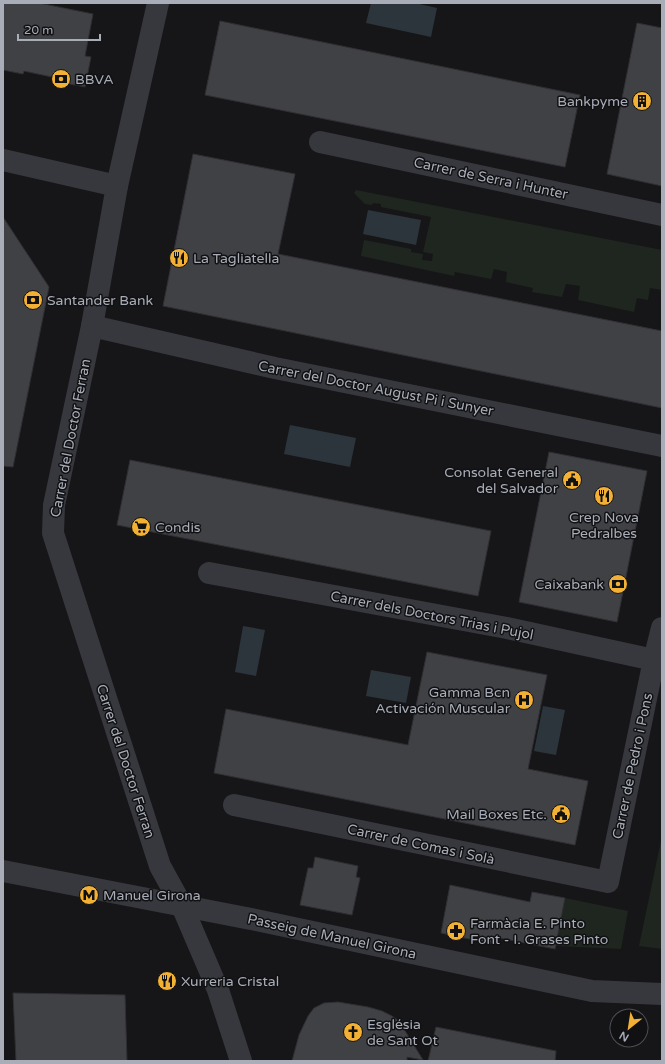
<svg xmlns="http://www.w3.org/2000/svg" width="665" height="1064" viewBox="0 0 665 1064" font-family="'Varela Round',sans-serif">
<rect width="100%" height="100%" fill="#161618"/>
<g fill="#1e261f">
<path d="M356,190l306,60v40l-12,-2 -2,12 -11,-2 -3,14 -56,-12 2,-14 -14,-2 -4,13 -30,-5 1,-4 -27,-6 1,-10 -13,-3 -3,10 -36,-7 -1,4 -93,-20 3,-16 47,9v3l12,2 -1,6 10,1 1,-7 -10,-2 8,-35 -50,-10v-3l-8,-1 -1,2 -7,-1 -11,-11z"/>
<path d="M662,836v113l-23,-3z"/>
<path d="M565,898l63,13 -7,38 -65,-3z"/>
</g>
<g fill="#2c353c">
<path d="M371,3h44l22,5 -6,29 -65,-14z"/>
<path d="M368,210l53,10 -5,25 -53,-11z"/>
<path d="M290,425l66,13 -6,29 -66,-13z"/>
<path d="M243,626l22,4 -9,46 -21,-4z"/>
<path d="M371,670l40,7 -5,26 -40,-7z"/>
<path d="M543,706l22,4 -9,45 -22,-4z"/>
</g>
<g fill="#404145" stroke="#303034">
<path d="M3,3h36l54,11 -8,42 6,1 -6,30 -20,-4 1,-3 -42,-9 -1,3 -20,-4z"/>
<path d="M220,21l360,74 -15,72 -360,-72z"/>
<path d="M637,23l25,5v158l-55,-12z"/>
<path d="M193,154l102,20 -17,80 384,77v77l-499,-102z"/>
<path d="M3,217l46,70 -36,180 -10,-1z"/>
<path d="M549,452l98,19 -30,151 -98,-20z"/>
<path d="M130,460l361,71 -13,65 -361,-71z"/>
<path d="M427,652l120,23 -19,94 60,12 -13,64 -361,-72 12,-64 182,36z"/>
<path d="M315,857l43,9 -2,11 4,1 -8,37 -52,-10 8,-37h5z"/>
<path d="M450,885l80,17 2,-10 33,6 -10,51 -60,-12 -2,7 -52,-11z"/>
<path d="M13,993l112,2 2,66h-111z"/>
<path d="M338,1002l30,5 14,4 10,5 7,5 24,39 -16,-3v4h-115l7,-26 9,-19 6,-8 10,-5z"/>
<path d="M436,1027l120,24 -1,10h-127z"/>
</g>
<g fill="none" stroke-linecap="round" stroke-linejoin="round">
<g stroke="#37383d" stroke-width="22">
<path d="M320,142l342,73"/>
<path d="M3,160l114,26"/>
<path d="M92,326l183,42 387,78"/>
<path d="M209,573l298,55 147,32"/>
<path d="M234,805l374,77 46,-222 8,-32"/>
</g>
<g stroke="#37383d" stroke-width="22">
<path d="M158,3l-41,183 -25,140 -38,179 -1,28 107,333 22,40 36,84 23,71"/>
<path d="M3,871l253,49 336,71 70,3"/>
</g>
</g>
<defs>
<symbol id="bank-disc" viewBox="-11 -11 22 22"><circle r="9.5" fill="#f2b134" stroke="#111113"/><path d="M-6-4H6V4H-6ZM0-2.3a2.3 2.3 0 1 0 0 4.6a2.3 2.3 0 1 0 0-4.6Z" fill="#111"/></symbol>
<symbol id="building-disc" viewBox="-11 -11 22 22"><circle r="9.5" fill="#f2b134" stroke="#111113"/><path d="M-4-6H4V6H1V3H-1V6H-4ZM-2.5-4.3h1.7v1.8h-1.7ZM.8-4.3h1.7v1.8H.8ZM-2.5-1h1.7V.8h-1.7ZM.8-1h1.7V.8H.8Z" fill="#111"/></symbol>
<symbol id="restaurant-disc" viewBox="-11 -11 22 22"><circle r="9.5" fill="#f2b134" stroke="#111113"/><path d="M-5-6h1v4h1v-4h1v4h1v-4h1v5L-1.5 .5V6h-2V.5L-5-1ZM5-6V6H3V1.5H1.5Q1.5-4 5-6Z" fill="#111"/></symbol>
<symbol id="civic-disc" viewBox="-11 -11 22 22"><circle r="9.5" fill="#f2b134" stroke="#111113"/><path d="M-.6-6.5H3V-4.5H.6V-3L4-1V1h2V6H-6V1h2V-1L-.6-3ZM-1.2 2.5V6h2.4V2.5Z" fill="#111"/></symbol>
<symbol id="supermarket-disc" viewBox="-11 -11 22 22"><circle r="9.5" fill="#f2b134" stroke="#111113"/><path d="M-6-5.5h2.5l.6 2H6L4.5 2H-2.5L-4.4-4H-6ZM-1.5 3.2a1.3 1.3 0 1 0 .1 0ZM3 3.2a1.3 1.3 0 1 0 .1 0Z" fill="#111"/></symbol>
<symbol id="hospital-disc" viewBox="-11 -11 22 22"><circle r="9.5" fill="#f2b134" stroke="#111113"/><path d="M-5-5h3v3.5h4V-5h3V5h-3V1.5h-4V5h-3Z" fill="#111"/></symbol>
<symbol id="metro-disc" viewBox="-11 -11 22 22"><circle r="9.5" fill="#f2b134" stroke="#111113"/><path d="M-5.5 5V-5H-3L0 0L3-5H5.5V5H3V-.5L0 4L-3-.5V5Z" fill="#111"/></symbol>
<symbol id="pharmacy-disc" viewBox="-11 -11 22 22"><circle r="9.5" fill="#f2b134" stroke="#111113"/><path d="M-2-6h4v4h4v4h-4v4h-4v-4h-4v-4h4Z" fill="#111"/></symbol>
<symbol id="church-disc" viewBox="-11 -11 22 22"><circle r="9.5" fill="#f2b134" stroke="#111113"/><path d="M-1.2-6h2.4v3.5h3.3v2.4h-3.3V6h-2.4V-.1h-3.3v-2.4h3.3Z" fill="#111"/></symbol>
</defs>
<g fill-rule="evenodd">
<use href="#bank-disc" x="50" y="68" width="22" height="22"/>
<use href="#building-disc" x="631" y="90" width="22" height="22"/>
<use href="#restaurant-disc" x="168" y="247" width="22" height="22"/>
<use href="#bank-disc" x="22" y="289" width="22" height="22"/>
<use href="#civic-disc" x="561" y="469" width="22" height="22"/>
<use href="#restaurant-disc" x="593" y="485" width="22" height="22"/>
<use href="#supermarket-disc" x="130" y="516" width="22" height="22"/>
<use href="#bank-disc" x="607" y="573" width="22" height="22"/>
<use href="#hospital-disc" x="513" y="689" width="22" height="22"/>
<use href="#civic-disc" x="550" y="803" width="22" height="22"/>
<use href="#metro-disc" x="78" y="884" width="22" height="22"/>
<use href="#pharmacy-disc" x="445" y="920" width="22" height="22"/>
<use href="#restaurant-disc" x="156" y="970" width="22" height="22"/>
<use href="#church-disc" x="342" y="1021" width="22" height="22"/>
</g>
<g text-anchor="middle" stroke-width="3" stroke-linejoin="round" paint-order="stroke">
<g font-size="14" fill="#a8adb8" stroke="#111113" text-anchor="start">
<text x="75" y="84">BBVA</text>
<text x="628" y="106" text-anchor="end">Bankpyme</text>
<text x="193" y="263">La Tagliatella</text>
<text x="47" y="305">Santander Bank</text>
<text x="558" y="477" text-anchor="end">Consolat General<tspan x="558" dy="16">del Salvador</tspan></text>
<text x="604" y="522" text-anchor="middle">Crep Nova<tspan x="604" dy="16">Pedralbes</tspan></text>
<text x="155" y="532">Condis</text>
<text x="604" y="589" text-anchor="end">Caixabank</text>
<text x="510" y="697" text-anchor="end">Gamma Bcn<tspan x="510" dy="16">Activación Muscular</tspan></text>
<text x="547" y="819" text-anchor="end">Mail Boxes Etc.</text>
<text x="103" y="900">Manuel Girona</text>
<text x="470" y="928">Farmàcia E. Pinto<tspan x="470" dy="16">Font - I. Grases Pinto</tspan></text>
<text x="181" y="986">Xurreria Cristal</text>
<text x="367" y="1029">Església<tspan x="367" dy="16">de Sant Ot</tspan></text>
</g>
<g font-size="14" fill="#a8adb8" stroke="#111113">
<text transform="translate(491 178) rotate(12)" y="5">Carrer de Serra i Hunter</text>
<text transform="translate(376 388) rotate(11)" y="5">Carrer del Doctor August Pi i Sunyer</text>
<text transform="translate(70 438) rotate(-79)" y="5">Carrer del Doctor Ferran</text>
<text transform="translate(432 615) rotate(11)" y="5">Carrer dels Doctors Trias i Pujol</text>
<text transform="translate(126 761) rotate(72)" y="5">Carrer del Doctor Ferran</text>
<text transform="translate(632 766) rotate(-78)" y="5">Carrer de Pedro i Pons</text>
<text transform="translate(421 844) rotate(12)" y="5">Carrer de Comas i Solà</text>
<text transform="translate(332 936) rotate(12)" y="5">Passeig de Manuel Girona</text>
</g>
</g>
<rect width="665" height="1064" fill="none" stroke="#a8adb8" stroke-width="8"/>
<g transform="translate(629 1028) rotate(210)"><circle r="19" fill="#111113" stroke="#4d4f55"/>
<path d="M0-3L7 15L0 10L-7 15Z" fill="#f2b134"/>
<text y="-6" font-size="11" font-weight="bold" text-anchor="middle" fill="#a8adb8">N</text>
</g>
<path d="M18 34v6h82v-6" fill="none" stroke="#a8adb8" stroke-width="2"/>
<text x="24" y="34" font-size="12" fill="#a8adb8" stroke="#111113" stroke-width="3" paint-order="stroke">20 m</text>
</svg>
